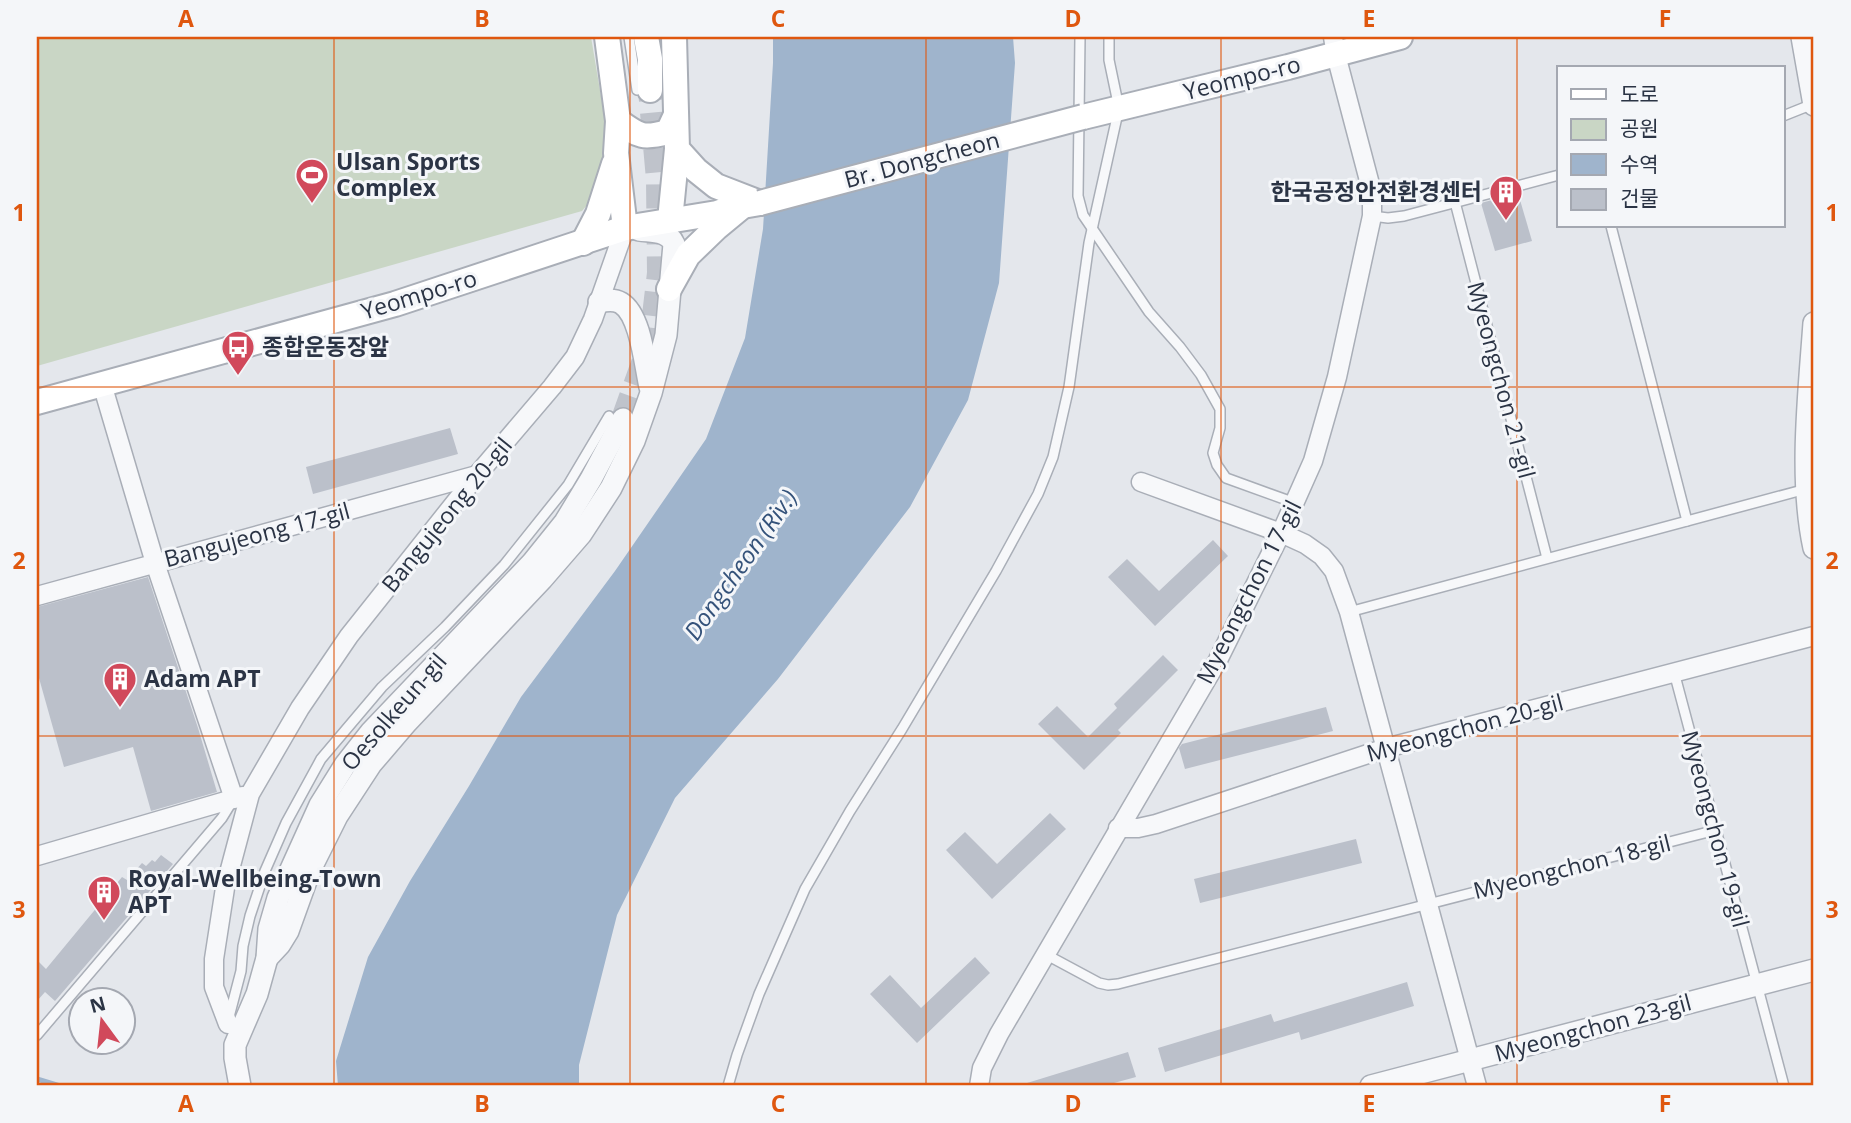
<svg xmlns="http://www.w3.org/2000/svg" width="1851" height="1123" viewBox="0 0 1851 1123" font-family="'Open Sans','Noto Sans KR',sans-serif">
<rect width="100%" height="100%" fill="#e4e7ec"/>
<path fill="#c9d6c5" d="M37,37h554l14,83v35l-12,43 -11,13 -545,155z"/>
<path fill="#9fb4cc" d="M773,37h240l2,26 -16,220 -31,117 -58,107 -132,172 -103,119 -58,117 -38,150v21h-241l-2,-25 32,-104 42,-76 59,-95 52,-89 94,-126 91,-132 39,-101 18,-109 10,-166z"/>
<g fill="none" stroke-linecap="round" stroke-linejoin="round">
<path stroke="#9fb4cc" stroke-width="5" d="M37,1079l23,7"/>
</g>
<g fill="#bbc0ca">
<path d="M1518,193l14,48 -37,10 -14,-48z"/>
<path d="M450,428l8,26 -145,40 -7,-27z"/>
<path d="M1213,540l15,16 -73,70 -47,-49 19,-18 32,32z"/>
<path d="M148,577l50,151 19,64 -66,19 -18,-64 -69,20 -27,-96v-64z"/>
<path d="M1163,655l15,15 -60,60 3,3 -37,37 -46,-46 19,-18 31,31 29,-29 -3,-4z"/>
<path d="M1326,707l7,24 -148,38 -6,-21 3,-4z"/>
<path d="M1050,813l16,16 -74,70 -46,-49 19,-18 32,32z"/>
<path d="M1356,839l6,24 -162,40 -6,-24z"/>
<path d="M161,855l12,9 -118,137 -10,-9 -8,9v-41l9,9 76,-92 5,3 15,-17 4,3 6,-6 3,2z"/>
<path d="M975,957l15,16 -73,70 -47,-49 20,-19 31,33z"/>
<path d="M1407,982l7,24 -113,34 -2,-8 -134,40 -7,-24 113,-34 3,8z"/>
<path d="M1128,1052l8,25 -33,9h-75l-1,-3z"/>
</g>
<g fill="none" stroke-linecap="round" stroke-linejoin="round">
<path stroke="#bfc3cb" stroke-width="24" stroke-dasharray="24 12" stroke-linecap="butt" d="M623,419l28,-78 8,-68 -1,-94 -8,-89"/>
<defs>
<g id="service">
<path d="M629,37l8,53"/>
<path d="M1080,37l-2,159 5,19 66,97 31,35 21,28 19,34v19l-7,25 4,12 9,13 69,25"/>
<path d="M1783,116l30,-12"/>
<path d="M1455,202l92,356"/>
<path d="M1372,216l16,2 16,-2 155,-41"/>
<path d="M1611,226l76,295"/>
<path d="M1349,612l457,-123"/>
<path d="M1674,672l110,414"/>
<path d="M1045,954l54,29 9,2 10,-1 598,-154"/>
<path d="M229,1017l12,-46 2,-25 7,-30 15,-45 21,-48 35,-64 61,-72 63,-60 59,-62 64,-80 41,-69"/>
<path d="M37,1035l185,-217 11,-18"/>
<path d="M728,1086l9,-31 22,-61 46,-105 45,-78 52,-82 94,-158 42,-77 15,-37 16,-70 20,-144 30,-135 -10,-48v-23"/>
</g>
<g id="minor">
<path d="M102,384l53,179 79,236"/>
<path d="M1141,482l140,51 24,11 17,12 12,15 15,41 128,474"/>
<path d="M37,596l440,-121"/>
<path d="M1118,828h20l18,-4 230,-76 428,-112"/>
<path d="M37,856l206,-60"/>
<path d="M228,1024l-14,-37v-28l11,-71 25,-94 50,-86 49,-72 128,-161 75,-88 23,-30 18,-38 32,-91"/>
<path d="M979,1086l3,-18 17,-34 219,-374 63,-127 32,-72 24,-84 35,-161v-24l-36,-137 -3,-18"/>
</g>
<g id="tertiary">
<path d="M1802,37l12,68"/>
<path d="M599,302c8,-2 15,-3 22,1 20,12 24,63 29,84"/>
<path d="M1814,323c-5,70 -15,156 0,225"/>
<path d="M267,958l13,-14 8,-13 22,-61 27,-54 34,-52 36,-42 135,-143 39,-45 30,-46 23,-47 17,-48 15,-58 8,-91c-6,-14 -22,-12 -35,-14"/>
<path d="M240,1086l-5,-28v-13l22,-51 10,-36 2,-29 9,-31 42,-93 25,-40 26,-33 161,-169 33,-41 26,-43 32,-60"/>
<path d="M1371,1086l443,-116"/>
</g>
<g id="secondary">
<path d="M607,37l11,84 -2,32 9,75"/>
<path d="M646,37l4,22v31"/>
<path d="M674,37l3,112 19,21 20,16 44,17"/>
<path d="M1083,117l205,-50 112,-30"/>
<path d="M618,121c21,15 24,18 50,11l7,-15"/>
<path d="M670,220l7,-71"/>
<path d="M583,243l15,-29 16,-50"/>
<path d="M669,289l19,-34 28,-27 23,-19"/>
<path d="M37,402l358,-98 230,-76 92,-15 14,-5 29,-5"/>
</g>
</defs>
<use href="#service" stroke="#a9aeb7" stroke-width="12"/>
<use href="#minor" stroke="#a9aeb7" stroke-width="21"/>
<use href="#tertiary" stroke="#a9aeb7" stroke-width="24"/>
<use href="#secondary" stroke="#a9aeb7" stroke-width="28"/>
<use href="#service" stroke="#f7f8fa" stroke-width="9"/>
<use href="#minor" stroke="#f7f8fa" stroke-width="18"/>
<use href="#tertiary" stroke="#f7f8fa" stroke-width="21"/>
<use href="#secondary" stroke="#fff" stroke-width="24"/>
<defs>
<path id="secondary-bridge" d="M760,203l323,-86"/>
</defs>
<use href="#secondary-bridge" stroke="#a9aeb7" stroke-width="28" stroke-linecap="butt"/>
<use href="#secondary-bridge" stroke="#fff" stroke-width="24"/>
</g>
<path fill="none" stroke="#df570f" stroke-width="2" stroke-opacity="0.55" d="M334,37v1049M630,37v1049M926,37v1049M1221,37v1049M1517,37v1049M37,387h1777M37,736h1777"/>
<defs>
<symbol id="stadium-pin" viewBox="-11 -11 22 30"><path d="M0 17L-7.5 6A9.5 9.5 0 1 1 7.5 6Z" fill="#d1495b" stroke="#f4f6f9"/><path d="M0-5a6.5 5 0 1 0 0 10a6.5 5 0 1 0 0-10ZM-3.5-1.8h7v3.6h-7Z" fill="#fff"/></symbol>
<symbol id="building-pin" viewBox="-11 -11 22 30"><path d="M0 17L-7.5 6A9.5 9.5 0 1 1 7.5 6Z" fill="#d1495b" stroke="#f4f6f9"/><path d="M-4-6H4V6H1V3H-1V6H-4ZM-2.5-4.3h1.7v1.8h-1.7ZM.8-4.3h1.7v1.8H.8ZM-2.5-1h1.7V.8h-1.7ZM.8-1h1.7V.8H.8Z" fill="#fff"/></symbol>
<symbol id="bus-pin" viewBox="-11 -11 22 30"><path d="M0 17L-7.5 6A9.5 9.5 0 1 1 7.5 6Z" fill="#d1495b" stroke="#f4f6f9"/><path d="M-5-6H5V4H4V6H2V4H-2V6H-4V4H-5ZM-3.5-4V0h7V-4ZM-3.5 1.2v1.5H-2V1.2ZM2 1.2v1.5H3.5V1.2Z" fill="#fff"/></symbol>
</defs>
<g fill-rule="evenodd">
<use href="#stadium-pin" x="293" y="156" width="38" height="52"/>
<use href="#building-pin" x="1487" y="173" width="38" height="52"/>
<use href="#bus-pin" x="219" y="328" width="38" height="52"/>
<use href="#building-pin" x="101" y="660" width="38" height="52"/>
<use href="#building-pin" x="85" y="873" width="38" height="52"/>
</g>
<g text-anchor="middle" stroke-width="6" stroke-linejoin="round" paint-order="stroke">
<g font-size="23" fill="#2b3445" stroke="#f4f6f9">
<text transform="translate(1242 78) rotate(-14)" y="8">Yeompo-ro</text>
<text transform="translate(922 160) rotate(-15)" y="8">Br. Dongcheon</text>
<text transform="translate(419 295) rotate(-17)" y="8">Yeompo-ro</text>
<text transform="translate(1501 380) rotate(75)" y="8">Myeongchon 21-gil</text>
<text transform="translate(447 515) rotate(-51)" y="8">Bangujeong 20-gil</text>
<text transform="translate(257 535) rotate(-15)" y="8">Bangujeong 17-gil</text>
<text transform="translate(1249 592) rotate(-63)" y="8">Myeongchon 17-gil</text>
<text transform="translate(394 712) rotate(-49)" y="8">Oesolkeun-gil</text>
<text transform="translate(1465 728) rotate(-15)" y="8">Myeongchon 20-gil</text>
<text transform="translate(1715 829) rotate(75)" y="8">Myeongchon 19-gil</text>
<text transform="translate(1572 867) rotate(-14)" y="8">Myeongchon 18-gil</text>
<text transform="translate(1593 1028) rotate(-15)" y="8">Myeongchon 23-gil</text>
</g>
<g font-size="23" font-weight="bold" fill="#2b3445" stroke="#f4f6f9" text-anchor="start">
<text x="336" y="170">Ulsan Sports<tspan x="336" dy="26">Complex</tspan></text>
<text x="1482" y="200" text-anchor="end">한국공정안전환경센터</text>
<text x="262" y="355">종합운동장앞</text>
<text x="144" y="687">Adam APT</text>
<text x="128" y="887">Royal-Wellbeing-Town<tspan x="128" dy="26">APT</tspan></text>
</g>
<g font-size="24" font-style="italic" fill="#34527a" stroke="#f4f6f9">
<text transform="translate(741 565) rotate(-55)" y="8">Dongcheon (Riv.)</text>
</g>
</g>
<rect width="1851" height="1123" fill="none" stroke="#f4f6f9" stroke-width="77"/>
<rect x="1557" y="66" width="228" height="161" fill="#f4f6f9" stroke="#a4a8b1" stroke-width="2"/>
<rect x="1571" y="89" width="35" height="10" fill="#ffffff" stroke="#a4a8b1" stroke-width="2"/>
<text x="1620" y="102" font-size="21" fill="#2b3445">도로</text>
<rect x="1571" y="119" width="35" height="21" fill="#c9d6c5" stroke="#a4a8b1" stroke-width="2"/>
<text x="1620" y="136" font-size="21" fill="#2b3445">공원</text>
<rect x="1571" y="154" width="35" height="21" fill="#9fb4cc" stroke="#a4a8b1" stroke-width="2"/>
<text x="1620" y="172" font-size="21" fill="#2b3445">수역</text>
<rect x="1571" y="189" width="35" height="21" fill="#bbc0ca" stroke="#a4a8b1" stroke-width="2"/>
<text x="1620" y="206" font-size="21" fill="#2b3445">건물</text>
<g transform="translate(102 1021) rotate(345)"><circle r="33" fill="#f4f6f9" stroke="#a4a8b1" stroke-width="2"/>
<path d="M0-5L12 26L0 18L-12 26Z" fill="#d1495b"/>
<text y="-10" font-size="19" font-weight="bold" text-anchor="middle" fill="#2b3445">N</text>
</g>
<rect x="38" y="38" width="1774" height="1046" fill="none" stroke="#df570f" stroke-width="2.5"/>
<g font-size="23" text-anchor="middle" font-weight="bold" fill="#df570f">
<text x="186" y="27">A</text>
<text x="482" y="27">B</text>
<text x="778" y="27">C</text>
<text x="1073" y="27">D</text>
<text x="1369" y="27">E</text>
<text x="1665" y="27">F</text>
<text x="19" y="221">1</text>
<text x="1832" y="221">1</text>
<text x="19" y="569">2</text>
<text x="1832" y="569">2</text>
<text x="19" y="918">3</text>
<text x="1832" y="918">3</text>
<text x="186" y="1112">A</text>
<text x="482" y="1112">B</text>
<text x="778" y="1112">C</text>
<text x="1073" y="1112">D</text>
<text x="1369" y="1112">E</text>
<text x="1665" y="1112">F</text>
</g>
</svg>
